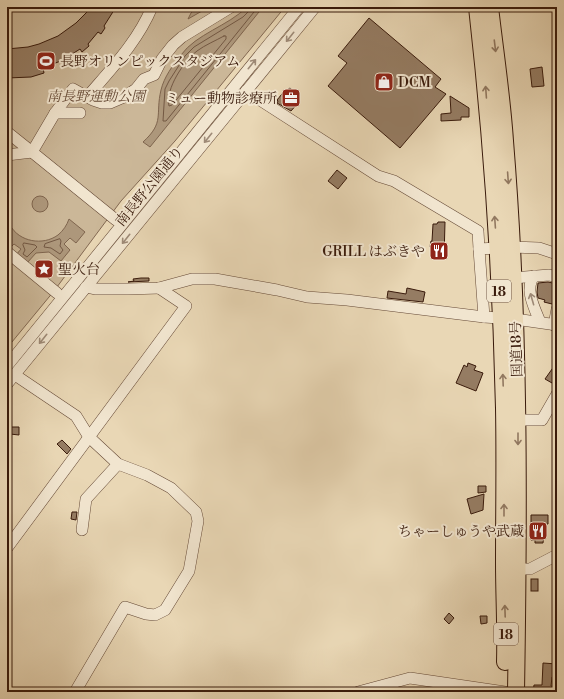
<svg xmlns="http://www.w3.org/2000/svg" width="564" height="699" viewBox="0 0 564 699" font-family="'Libre Bodoni','Noto Serif JP',serif">
<rect width="100%" height="100%" fill="#e9d7b5"/>
<filter id="stains"><feTurbulence type="fractalNoise" baseFrequency=".005" numOctaves="4"/><feColorMatrix values="0 0 0 0 .2 0 0 0 0 .09 0 0 0 0 .02 0 0 0 .5 -.17"/></filter>
<radialGradient id="worn" r=".72"><stop offset=".6" stop-color="#630" stop-opacity="0"/><stop offset="1" stop-color="#630" stop-opacity=".3"/></radialGradient>
<path fill="#cbb798" stroke="#826852" d="M7,7h278l-110,134 -54,60 -67,90 -47,57z"/>
<g fill="#ad977b" stroke="#7f654e">
<path d="M197,7h12l-21,12 3,-6z"/>
<path d="M247,7h16l-113,140 -7,-5c22,-20 12,-27 18,-52 3,-13 12,-25 20,-35 15,-21 47,-29 66,-48z"/>
<circle cx="40" cy="204" r="8"/>
<path d="M69,219l16,13 -9,11 -6,-5 -6,6 6,6 -9,11 -12,-9 -13,1 -9,10 -11,-8 5,-6 -7,-5 -5,5 -2,-1v-19l3,-4c9,17 33,21 48,10 5,-4 9,-10 11,-16z"/>
</g>
<g fill="none" stroke-linecap="round" stroke-linejoin="round">
<g stroke="#735843" stroke-width="1">
<path d="M250,7l-1,4 -6,6 -49,30 -9,9 -16,25 -4,8 -2,32h3l92,-114"/>
<path d="M224,36h2v3l-54,66 -3,1c-4,-17 15,-45 28,-55 8,-6 18,-10 27,-15z"/>
<path d="M60,239l1,2 -1,5 3,4 -3,4 -9,-6 -7,-1 1,-3z"/>
<path d="M24,243l11,2 2,2 -10,10 -4,-3 2,-4 -2,-5z"/>
</g>
<path stroke="#7f654e" stroke-width="2.5" d="M340,692l17,-4"/>
</g>
<g fill="#957c63" stroke="#391a0b">
<path d="M92,7h24l-12,19 1,2 -4,6 -3,-2 -10,12 1,2 -7,6 -2,-3 -17,11 -20,8 1,5 -13,4 -24,1v-29l21,-2 11,-3 19,-8 18,-13z"/>
<path d="M369,18l72,61 -6,8 11,7 -46,54 -72,-62 19,-23 -9,-7z"/>
<path d="M542,67l2,19 -12,1 -2,-18z"/>
<path d="M290,88l10,9 -4,4 2,2 -7,8 -14,-8 1,-2 -1,-1 9,-11 1,1z"/>
<path d="M450,96l19,12v9h-8v3l-20,1v-7l10,-1z"/>
<path d="M337,170l10,8 -9,11 -10,-8z"/>
<path d="M438,222h7l-1,37 -12,-1 1,-11h-3l1,-6h1l1,-17h4z"/>
<path d="M141,278h8v3l-21,1 6,-1 -1,-2z"/>
<path d="M548,282l9,2v6l-5,14 -8,-2 1,-2 -7,-2 -1,-6 1,-9z"/>
<path d="M407,288l18,4 -2,10 -36,-4 1,-7 18,3z"/>
<path d="M557,362v23l-5,-3v1l-7,-4z"/>
<path d="M468,363l8,3 -2,4 9,3 -7,18 -20,-8 8,-18 3,2z"/>
<path d="M10,427h9v8l-9,-1z"/>
<path d="M62,440l9,9 -4,5 -10,-10z"/>
<path d="M478,486h8v6l-8,1z"/>
<path d="M484,494l-1,16 -12,4 -4,-15z"/>
<path d="M72,512h5l-1,8 -5,-1z"/>
<path d="M531,515h17v9h-3l-2,19h-8v-3h-4z"/>
<rect x="531" y="579" width="7" height="12"/>
<path d="M449,613l5,5 -5,6 -5,-5z"/>
<path d="M480,616h7v7l-6,1z"/>
<path d="M543,663l14,1v13h-5l-1,9 6,1v5h-24l1,-7h8z"/>
</g>
<g fill="none" stroke-linecap="round" stroke-linejoin="round">
<defs>
<g id="minor">
<path d="M246,91l132,85 16,5 84,50 1,18 18,-1"/>
<path d="M88,96c24,-28 50,-55 64,-89"/>
<path d="M55,113h25"/>
<path d="M7,132l25,20 -25,3"/>
<path d="M116,220l-84,-68 23,-39 18,-24 20,11 9,3h8l14,-6 12,-8 8,-10 10,-4 8,-16 11,-14 9,-8 49,-30"/>
<path d="M512,247l27,1 18,6"/>
<path d="M479,249l5,68"/>
<path d="M7,252l50,41"/>
<path d="M534,276c-10,13 1,33 6,46"/>
<path d="M513,278l36,-3 8,2"/>
<path d="M86,287l9,2h33l31,-1 33,-9h23l62,11 30,7 40,3 137,17 31,2 42,6"/>
<path d="M554,325l3,-16"/>
<path d="M7,366l292,-359"/>
<path d="M15,375l61,41 13,21 29,27 29,11 24,13 25,24 2,9 -9,50 -24,39 -10,5 -9,-1 -21,-7 -50,85"/>
<path d="M7,384l308,-377"/>
<path d="M518,420h24l15,-26"/>
<path d="M82,530l4,-31 32,-35"/>
<path d="M7,548l179,-242 -27,-18"/>
<path d="M518,569h12l27,-14"/>
<path d="M358,692l52,-14 95,14"/>
</g>
<g id="highway">
<path d="M477,7c15,133 24,267 27,401 1,52 0,104 0,155 0,33 2,66 1,99"/>
<path d="M490,7c5,44 12,89 15,134 15,183 14,367 11,551"/>
</g>
</defs>
<use href="#minor" stroke="#654936" stroke-width="12"/>
<use href="#highway" stroke="#391a0b" stroke-width="18"/>
<use href="#minor" stroke="#f1e5cf" stroke-width="11"/>
<use href="#highway" stroke="#e9d7b5" stroke-width="16"/>
</g>
<defs><path id="oneway-shaft" d="M-6 0H5M1.5-3L5.5 0L1.5 3" fill="none" stroke-width="1.6" stroke-linecap="round" stroke-linejoin="round"/></defs>
<g stroke="#9e8a77">
<use href="#oneway-shaft" transform="translate(290 37) rotate(129)"/>
<use href="#oneway-shaft" transform="translate(252 64) rotate(-51)"/>
<use href="#oneway-shaft" transform="translate(208 138) rotate(129)"/>
<use href="#oneway-shaft" transform="translate(126 239) rotate(129)"/>
<use href="#oneway-shaft" transform="translate(532 299) rotate(-106)"/>
<use href="#oneway-shaft" transform="translate(43 339) rotate(129)"/>
</g>
<g stroke="#917860">
<use href="#oneway-shaft" transform="translate(495 46) rotate(83)"/>
<use href="#oneway-shaft" transform="translate(486 92) rotate(-94)"/>
<use href="#oneway-shaft" transform="translate(508 178) rotate(86)"/>
<use href="#oneway-shaft" transform="translate(495 222) rotate(-94)"/>
<use href="#oneway-shaft" transform="translate(503 380) rotate(-92)"/>
<use href="#oneway-shaft" transform="translate(518 439) rotate(90)"/>
<use href="#oneway-shaft" transform="translate(504 510) rotate(-90)"/>
<use href="#oneway-shaft" transform="translate(505 611) rotate(-92)"/>
</g>
<defs>
<symbol id="stadium-square" viewBox="-11 -11 22 22"><rect x="-9" y="-9" width="18" height="18" rx="4" fill="#8f2418" stroke="#f1e5cf"/><path d="M0-5a6.5 5 0 1 0 0 10a6.5 5 0 1 0 0-10ZM-3.5-1.8h7v3.6h-7Z" fill="#fff"/></symbol>
<symbol id="shop-square" viewBox="-11 -11 22 22"><rect x="-9" y="-9" width="18" height="18" rx="4" fill="#8f2418" stroke="#f1e5cf"/><path d="M-5-2.5h2.3a2.7 3.5 0 0 1 5.4 0H5L5.5 6h-11ZM-1.5-2.5h3a1.5 2.3 0 0 0-3 0Z" fill="#fff"/></symbol>
<symbol id="office-square" viewBox="-11 -11 22 22"><rect x="-9" y="-9" width="18" height="18" rx="4" fill="#8f2418" stroke="#f1e5cf"/><path d="M-6-3h4V-5.5h4V-3h4V5H-6ZM-1-4.5V-3h2v-1.5ZM-6 0V1H6V0Z" fill="#fff"/></symbol>
<symbol id="restaurant-square" viewBox="-11 -11 22 22"><rect x="-9" y="-9" width="18" height="18" rx="4" fill="#8f2418" stroke="#f1e5cf"/><path d="M-5-6h1v4h1v-4h1v4h1v-4h1v5L-1.5 .5V6h-2V.5L-5-1ZM5-6V6H3V1.5H1.5Q1.5-4 5-6Z" fill="#fff"/></symbol>
<symbol id="sight-square" viewBox="-11 -11 22 22"><rect x="-9" y="-9" width="18" height="18" rx="4" fill="#8f2418" stroke="#f1e5cf"/><path d="M0-6L1.8-2.2L6-1.7L2.9 1.2L3.7 5.4L0 3.3L-3.7 5.4L-2.9 1.2L-6-1.7L-1.8-2.2Z" fill="#fff"/></symbol>
</defs>
<g fill-rule="evenodd">
<use href="#stadium-square" x="35" y="50" width="22" height="22"/>
<use href="#shop-square" x="373" y="71" width="22" height="22"/>
<use href="#office-square" x="280" y="87" width="22" height="22"/>
<use href="#restaurant-square" x="428" y="240" width="22" height="22"/>
<use href="#sight-square" x="33" y="258" width="22" height="22"/>
<use href="#restaurant-square" x="527" y="520" width="22" height="22"/>
</g>
<g text-anchor="middle" stroke-width="4" stroke-linejoin="round" paint-order="stroke">
<g fill="#f1e5cf" stroke="#705746" stroke-width="1">
<rect x="487" y="280" width="24" height="22" rx="3"/>
<rect x="494" y="623" width="24" height="22" rx="3"/>
</g>
<g font-size="13" font-weight="bold" fill="#391a0b">
<text x="499" y="296">18</text>
<text x="506" y="639">18</text>
</g>
<g font-size="14" fill="#391a0b" stroke="#f1e5cf" text-anchor="start">
<text x="60" y="66">長野オリンピックスタジアム</text>
<text x="398" y="87">DCM</text>
<text x="277" y="103" text-anchor="end">ミュー動物診療所</text>
<text x="425" y="256" text-anchor="end">GRILL はぶきや</text>
<text x="58" y="274">聖火台</text>
<text x="524" y="536" text-anchor="end">ちゃーしゅうや武蔵</text>
</g>
<g font-size="14" font-style="italic" fill="#654935" stroke="#f1e5cf">
<text x="96" y="101">南長野運動公園</text>
</g>
<g font-size="14" fill="#391a0b" stroke="#f1e5cf">
<text transform="translate(149 186) rotate(-51)" y="5">南長野公園通り</text>
<text transform="translate(516 349) rotate(-92)" y="5">国道18号</text>
</g>
</g>
<rect width="564" height="699" fill="none" stroke="#e9d7b5" stroke-width="24"/>
<rect x="8" y="8" width="548" height="683" fill="none" stroke="#391a0b" stroke-width="2"/>
<rect x="12" y="12" width="540" height="675" fill="none" stroke="#391a0b"/>
<rect width="100%" height="100%" filter="url(#stains)"/>
<rect width="100%" height="100%" fill="url(#worn)"/>
</svg>
